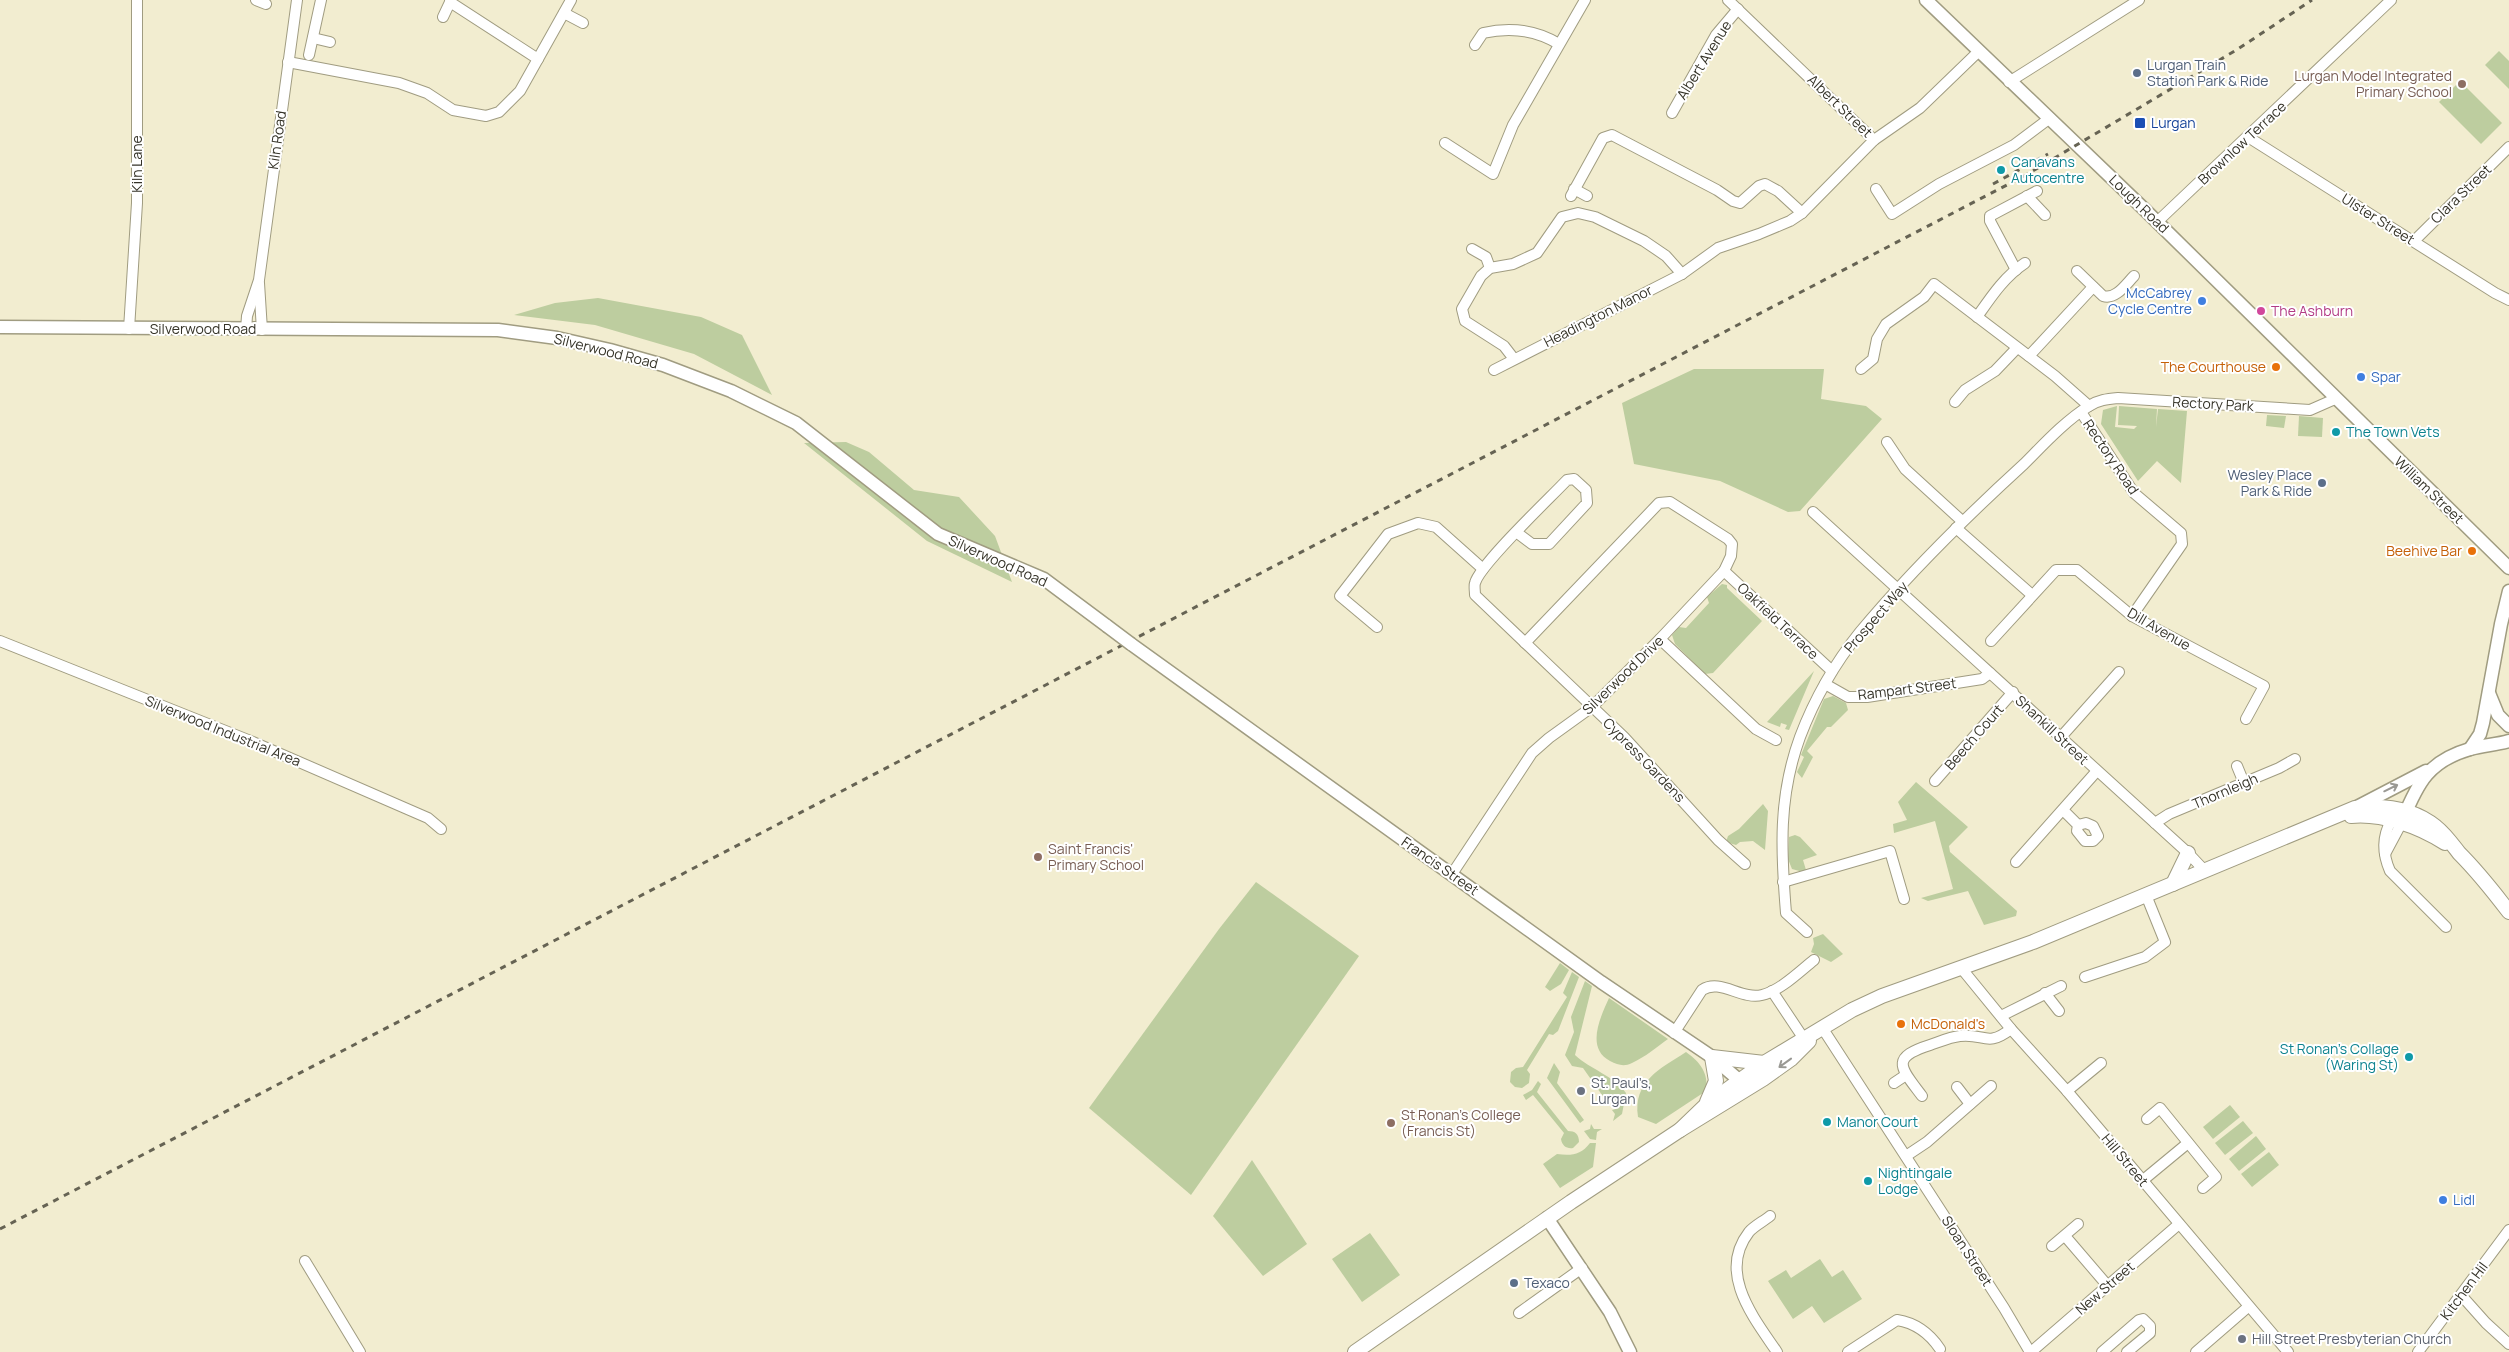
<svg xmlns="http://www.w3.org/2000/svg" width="2509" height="1352" viewBox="0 0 2509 1352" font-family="Manrope,sans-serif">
<rect width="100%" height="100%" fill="#f2edd0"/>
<g fill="#bdcd9f">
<path d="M2499,51l10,10v28l-24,-24z"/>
<path d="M2460,81l42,42 -21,21 -42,-42z"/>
<path d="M598,298l103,19 41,18 30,60 -78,-41 -99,-29 -81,-10 41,-12z"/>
<path d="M1694,369h130l-3,30 45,7 16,13 -82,92 -12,1 -68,-31 -86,-17 -12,-61z"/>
<path d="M2117,406l-2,21 19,2 3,-3 -19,-1 1,-19 38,3 -1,18 2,-18 29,2 -6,72 -24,-22 -19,20 -37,-57 2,-14z"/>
<path d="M2267,415l19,1 -2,12 -18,-2z"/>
<path d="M2299,416l24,2 -1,19 -24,-1z"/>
<path d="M846,442l23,10 45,38 45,7 36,39 17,46 -85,-41 -123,-98z"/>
<path d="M1722,584l5,1v3l35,33 -49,52 -8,1 -30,-30 -3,-9 7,-8 7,1 23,-25 -2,-6z"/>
<path d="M1814,671l-25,59 -4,-1 2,-4 -6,-2 -1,4 -13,-5z"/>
<path d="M1833,696l13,7 2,7 -17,17h-4l-20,24 6,6 -11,21 -5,-6 7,-15 -3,-2 23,-56z"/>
<path d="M1916,782l52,45 -19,19 1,6 67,59 -1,5 -32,9 -16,-34 -40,10 -7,-3 32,-9 -18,-68 -41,12 -1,-9 14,-4 -9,-18z"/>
<path d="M1763,804l5,7 -3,39 -12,-9 -13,1 -4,3 -10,-3 2,-6 11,-7z"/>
<path d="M1795,835l5,2 17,18 -14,5 3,10 -3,2 -11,-3 -4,-10 1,-22z"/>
<path d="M1256,882l103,74 -168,239 -102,-87 130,-179z"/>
<path d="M1823,934l20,20 -12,8 -20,-10 3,-8 -1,-6z"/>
<path d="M1560,963l9,7 -8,14 -11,7 -5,-4z"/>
<path d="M1572,972l7,5 -21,54 -5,4 -4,-1 -22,36 3,4 -1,9 -7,5 -7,-1 -5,-5 1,-10 5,-4 7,-1 44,-70 -4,-4z"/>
<path d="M1585,981l7,5 -17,69c16,15 38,20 51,38l-4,21 -9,7 2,-7 -3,-4 7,-2 -1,-7 -11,1 -24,-34 -11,-2 -7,-11 9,-23 -3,-15z"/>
<path d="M1609,998l59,41c-11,8 -23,18 -36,24 -8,4 -14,2 -22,-2 -25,-13 -9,-45 -1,-63z"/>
<path d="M1686,1052c14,10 23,21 20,39l-50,33 -18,-7c-5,-36 22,-48 48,-65z"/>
<path d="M1554,1063l6,9 -3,11 27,37 -4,3 -33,-45z"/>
<path d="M1538,1081l3,3 -4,8 31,39c7,0 11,3 11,11l-6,6c-6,1 -11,-2 -12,-9l3,-6 -31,-38 -7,5 -3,-5 9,-5z"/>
<path d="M2230,1105l10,12 -27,22 -10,-12z"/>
<path d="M2243,1121l10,12 -28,22 -10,-12z"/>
<path d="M1591,1124l3,5h8l-5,3 -1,8 -6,-1 -6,-8 6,-2z"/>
<path d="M2256,1136l10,13 -27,22 -10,-12z"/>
<path d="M1590,1143h6l-3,24 -33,21 -17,-24 14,-10c14,2 24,1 33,-11z"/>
<path d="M2269,1152l10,13 -27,22 -11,-13z"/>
<path d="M1252,1160l55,84 -44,32 -50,-60z"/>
<path d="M1370,1233l30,42 -38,27 -30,-43z"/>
<path d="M1820,1259l12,18 11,-7 19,29 -38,24 -12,-17 -19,13 -25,-38 18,-11 5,8z"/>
</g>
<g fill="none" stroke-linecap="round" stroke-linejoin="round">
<defs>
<g id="minor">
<path d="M256,0l10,4"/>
<path d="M1728,0l146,140"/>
<path d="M450,2l88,57"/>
<path d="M564,13l19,10"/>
<path d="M443,17l8,-17"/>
<path d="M313,38l17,4"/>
<path d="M1475,45l8,-12c26,-6 53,-3 76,11"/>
<path d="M309,55l12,-55"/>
<path d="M288,62l111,21 28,10 26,17 33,6 13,-4 21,-21 51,-91"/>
<path d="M2009,82l130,-82"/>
<path d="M1672,113l44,-78 22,-26"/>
<path d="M2248,137l247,156 14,7"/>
<path d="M1445,143l48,31 20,-49 72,-125"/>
<path d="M1574,189l13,7"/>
<path d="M1876,189l16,25 47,-30 75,-39 36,-27"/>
<path d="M1571,196l32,-58 9,-3 105,55 16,11 7,2 19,-17 6,-2 13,7 24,22"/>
<path d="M2027,196l18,19"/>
<path d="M2157,222l234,-222"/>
<path d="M2414,241l95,-94"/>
<path d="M1472,249l14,8 4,11"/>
<path d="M2016,270l-26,-49v-5l47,-25"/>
<path d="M2077,271l26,25c13,4 23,-12 31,-20"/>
<path d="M259,283l3,47"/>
<path d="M1977,317c14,-20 27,-40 48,-54"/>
<path d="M129,329l8,-126v-203"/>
<path d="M246,330l1,-14 12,-36 38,-280"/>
<path d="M2029,356l64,-69"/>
<path d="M1514,359l-10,-13 -39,-25 -3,-12 19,-33 9,-8 23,-4 24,-11 25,-36 16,-4 17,4 49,24 22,15 16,18"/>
<path d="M1861,369l12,-10 4,-20 9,-15 38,-27 10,-13 121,92 34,30"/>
<path d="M1494,370l188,-96 36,-26 41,-14 31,-13 12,-8 72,-73 46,-32 58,-56"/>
<path d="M1955,402l10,-12 30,-19 22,-23"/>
<path d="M2081,412l53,81 47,40 1,11 -50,72"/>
<path d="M1887,442l18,27 57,52"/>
<path d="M1813,512l375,341 17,18"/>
<path d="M1956,528l76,67"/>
<path d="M1516,532l16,12h17l38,-41 -1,-13 -12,-11 -7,1c-17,18 -87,84 -92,103 -1,3 0,8 0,12l149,142 94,103 27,24"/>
<path d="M1724,571l108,100"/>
<path d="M1377,627l-37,-31 48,-62 30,-11 18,4 47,42"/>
<path d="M1660,639l96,90 20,11"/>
<path d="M0,641l253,101 175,76 13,11"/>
<path d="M1991,641l65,-71h21l55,46 132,70 -18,33"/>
<path d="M1825,684l23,13h19l115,-18 8,-6"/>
<path d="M2061,737l58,-65"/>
<path d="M2237,766l7,17"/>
<path d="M1935,781l78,-89"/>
<path d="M2063,810l15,15 8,-2 7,3 5,10 -5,5h-8l-8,-10 1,-6"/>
<path d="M2391,821c-9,16 -8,34 -1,50l56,56"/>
<path d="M2155,823l14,-9 110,-46 16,-9"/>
<path d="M2385,854l16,-30"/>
<path d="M2016,862l80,-90"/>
<path d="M1452,874l80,-121 17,-15 43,-31 68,-68 64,-68 7,-15 1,-12 -4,-5 -58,-37 -11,1 -134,140"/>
<path d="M1783,882l107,-31 14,48"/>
<path d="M1807,932l-21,-19c-5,-62 -8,-116 14,-176 14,-37 35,-74 60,-105 50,-60 106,-115 164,-168 20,-20 41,-43 65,-58 9,-6 18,-7 29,-8l192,12 25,-11"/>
<path d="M1962,969l49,60 56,62 221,261"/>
<path d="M2085,977l60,-20 20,-15 -19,-47"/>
<path d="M1772,991l32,48"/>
<path d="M2045,993l14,18"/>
<path d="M2001,1016l60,-30"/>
<path d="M1823,1029l181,279 26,44"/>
<path d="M1674,1033l28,-43c18,-12 39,10 60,5 18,-4 38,-24 52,-35"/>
<path d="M1894,1083l12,-8"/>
<path d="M1957,1087l13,17"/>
<path d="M2067,1091l34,-28"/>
<path d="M1922,1096c-21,-28 -33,-38 8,-51 9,-3 20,-8 30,-9 25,-3 26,12 51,-7"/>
<path d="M2147,1119l13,-11 56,69 -13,11"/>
<path d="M1906,1156l21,-14 64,-56"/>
<path d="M2142,1181l46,-38"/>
<path d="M1770,1216c-6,5 -16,10 -21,16 -32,41 5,86 28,120"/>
<path d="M2065,1236l42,49"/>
<path d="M2052,1246l26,-22"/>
<path d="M305,1261l55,91"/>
<path d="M2461,1295l25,28 23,21"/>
<path d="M1519,1313l63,-45"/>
<path d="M1848,1352l49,-32c19,3 33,14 43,29"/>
<path d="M2031,1352l148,-128"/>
<path d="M2102,1352l37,-32 4,-1 7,7v7l-23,19"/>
<path d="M2196,1352l52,-45"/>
<path d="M2418,1352l91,-122"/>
</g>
<g id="major">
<path d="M1926,0l217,208 366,360"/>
<path d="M0,327l498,3 59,8 53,12 53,15 68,26 65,32 142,111 106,45 63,47"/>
<path d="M1131,644l470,338 111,75 27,23 7,9"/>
<path d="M2489,693l9,22 11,11"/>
<path d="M2470,749l10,-15 3,-11 18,-99 8,-33"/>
<path d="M2355,808l71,-37"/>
<path d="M2403,819c15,-37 26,-58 67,-70 13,-4 26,-4 39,-8"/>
<path d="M1547,1218l63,94 20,40"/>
</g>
<g id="highway">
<path d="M2351,816c31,-3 68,10 94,27"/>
<path d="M2173,884l15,-31"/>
<path d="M1707,1102l9,-21 -4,-24 52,6"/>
<path d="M1680,1130l26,-25 58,-42 88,-53 30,-14 151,-54 322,-134c28,-3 58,0 81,19 9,7 16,17 23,26 19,19 34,38 50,59"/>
<path d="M1355,1352l216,-150 109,-72 83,-51 28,-20 18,-18"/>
</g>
</defs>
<use href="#minor" stroke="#a09c81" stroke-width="12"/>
<use href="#major" stroke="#a09c81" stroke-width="15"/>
<use href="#highway" stroke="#a09c81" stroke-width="16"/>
<use href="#minor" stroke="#fff" stroke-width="10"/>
<use href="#major" stroke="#fff" stroke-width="12"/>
<use href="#highway" stroke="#fff" stroke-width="14"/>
<g stroke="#666353" stroke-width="3" stroke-dasharray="6 6" stroke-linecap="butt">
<path d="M1993,184l55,-30"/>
<path d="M0,1229l2026,-1054 212,-126 74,-49"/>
</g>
<defs>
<path id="major-bridge" d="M1107,626l24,18"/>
</defs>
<use href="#major-bridge" stroke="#a09c81" stroke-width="15" stroke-linecap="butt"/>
<use href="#major-bridge" stroke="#fff" stroke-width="12"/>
</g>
<defs><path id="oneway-shaft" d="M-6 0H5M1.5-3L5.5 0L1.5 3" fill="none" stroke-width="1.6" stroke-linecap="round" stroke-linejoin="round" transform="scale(1.25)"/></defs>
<g stroke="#9a9994">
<use href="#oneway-shaft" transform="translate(2391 788) rotate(-26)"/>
<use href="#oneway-shaft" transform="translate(1785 1063) rotate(144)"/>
</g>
<g fill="#5c6f8a" stroke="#fff" stroke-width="2">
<circle cx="2137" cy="73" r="5"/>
<circle cx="2322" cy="483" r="5"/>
<circle cx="1514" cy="1283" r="5"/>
</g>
<g fill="#8d6e63" stroke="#fff" stroke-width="2">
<circle cx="2462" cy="84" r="5"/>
<circle cx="1038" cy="857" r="5"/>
<circle cx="1391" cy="1123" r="5"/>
</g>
<rect fill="#1a4fb4" stroke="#fff" stroke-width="2" x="2134" y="117" width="12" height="12" rx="2.5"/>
<g fill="#0f9aa8" stroke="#fff" stroke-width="2">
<circle cx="2001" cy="170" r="5"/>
<circle cx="2336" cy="432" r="5"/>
<circle cx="2409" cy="1057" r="5"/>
<circle cx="1827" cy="1122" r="5"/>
<circle cx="1868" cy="1181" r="5"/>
</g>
<g fill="#3f7fe0" stroke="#fff" stroke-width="2">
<circle cx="2202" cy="301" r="5"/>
<circle cx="2361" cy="377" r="5"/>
<circle cx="2443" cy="1200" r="5"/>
</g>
<circle fill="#d1479c" stroke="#fff" stroke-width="2" cx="2261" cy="311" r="5"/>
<g fill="#e8710a" stroke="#fff" stroke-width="2">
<circle cx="2276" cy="367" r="5"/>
<circle cx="2472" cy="551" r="5"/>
<circle cx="1901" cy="1024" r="5"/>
</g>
<g fill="#6b7280" stroke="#fff" stroke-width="2">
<circle cx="1581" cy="1091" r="5"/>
<circle cx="2242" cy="1339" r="5"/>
</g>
<g text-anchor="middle" stroke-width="4" stroke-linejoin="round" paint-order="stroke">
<g font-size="14" fill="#353328" stroke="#fff">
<text transform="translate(1704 60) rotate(-58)" y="5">Albert Avenue</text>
<text transform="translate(1840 106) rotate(44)" y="5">Albert Street</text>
<text transform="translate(277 140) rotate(-82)" y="5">Kiln Road</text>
<text transform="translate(2242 143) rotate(-43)" y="5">Brownlow Terrace</text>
<text transform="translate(137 164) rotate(-90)" y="5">Kiln Lane</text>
<text transform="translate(2461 194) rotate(-44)" y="5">Clara Street</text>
<text transform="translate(2139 204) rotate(44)" y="5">Lough Road</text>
<text transform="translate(2378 219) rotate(32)" y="5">Ulster Street</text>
<text transform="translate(1598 316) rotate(-27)" y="5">Headington Manor</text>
<text x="203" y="334">Silverwood Road</text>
<text transform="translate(606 351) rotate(14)" y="5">Silverwood Road</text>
<text transform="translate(2213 404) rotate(3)" y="5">Rectory Park</text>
<text transform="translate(2111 457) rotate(56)" y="5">Rectory Road</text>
<text transform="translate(2429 490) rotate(44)" y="5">William Street</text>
<text transform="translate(998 561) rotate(24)" y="5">Silverwood Road</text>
<text transform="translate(1876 617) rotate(-49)" y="5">Prospect Way</text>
<text transform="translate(1778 621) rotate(43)" y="5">Oakfield Terrace</text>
<text transform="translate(2159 629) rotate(30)" y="5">Dill Avenue</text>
<text transform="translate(1623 675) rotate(-44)" y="5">Silverwood Drive</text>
<text transform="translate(1907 689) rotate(-7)" y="5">Rampart Street</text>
<text transform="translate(2052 730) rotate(43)" y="5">Shankill Street</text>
<text transform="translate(223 731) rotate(22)" y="5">Silverwood Industrial Area</text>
<text transform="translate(1974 737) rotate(-49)" y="5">Beech Court</text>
<text transform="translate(1644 760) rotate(46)" y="5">Cypress Gardens</text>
<text transform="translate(2225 791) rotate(-23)" y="5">Thornleigh</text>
<text transform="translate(1440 866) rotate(35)" y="5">Francis Street</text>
<text transform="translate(2125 1160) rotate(50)" y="5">Hill Street</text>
<text transform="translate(1967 1251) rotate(57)" y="5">Sloan Street</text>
<text transform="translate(2105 1288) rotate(-41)" y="5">New Street</text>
<text transform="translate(2464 1291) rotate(-53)" y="5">Kitchen Hil</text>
</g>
<g font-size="14" fill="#4e5e75" stroke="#fff" text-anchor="start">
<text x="2147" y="70">Lurgan Train<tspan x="2147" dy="16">Station Park &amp; Ride</tspan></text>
<text x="2312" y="480" text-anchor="end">Wesley Place<tspan x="2312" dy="16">Park &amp; Ride</tspan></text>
<text x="1524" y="1288">Texaco</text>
</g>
<g font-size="14" fill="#785e54" stroke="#fff" text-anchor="start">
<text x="2452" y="81" text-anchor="end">Lurgan Model Integrated<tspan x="2452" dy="16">Primary School</tspan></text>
<text x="1048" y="854">Saint Francis'<tspan x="1048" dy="16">Primary School</tspan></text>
<text x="1401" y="1120">St Ronan's College<tspan x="1401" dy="16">(Francis St)</tspan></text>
</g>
<g font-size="14" fill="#164399" stroke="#fff" text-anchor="start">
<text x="2151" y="128">Lurgan</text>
</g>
<g font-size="14" fill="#0d838f" stroke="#fff" text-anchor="start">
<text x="2011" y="167">Canavans<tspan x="2011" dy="16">Autocentre</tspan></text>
<text x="2346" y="437">The Town Vets</text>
<text x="2399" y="1054" text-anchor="end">St Ronan's Collage<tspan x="2399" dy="16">(Waring St)</tspan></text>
<text x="1837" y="1127">Manor Court</text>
<text x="1878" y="1178">Nightingale<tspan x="1878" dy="16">Lodge</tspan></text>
</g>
<g font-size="14" fill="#366cbe" stroke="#fff" text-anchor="start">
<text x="2192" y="298" text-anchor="end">McCabrey<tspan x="2192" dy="16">Cycle Centre</tspan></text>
<text x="2371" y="382">Spar</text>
<text x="2453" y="1205">Lidl</text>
</g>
<g font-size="14" fill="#b23c85" stroke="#fff" text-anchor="start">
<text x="2271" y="316">The Ashburn</text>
</g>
<g font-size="14" fill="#c56008" stroke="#fff" text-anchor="end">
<text x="2266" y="372">The Courthouse</text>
<text x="2462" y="556">Beehive Bar</text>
<text x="1911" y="1029" text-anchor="start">McDonald's</text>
</g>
<g font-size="14" fill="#5b616d" stroke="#fff" text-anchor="start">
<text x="1591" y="1088">St. Paul’s,<tspan x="1591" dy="16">Lurgan</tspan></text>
<text x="2252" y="1344">Hill Street Presbyterian Church</text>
</g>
</g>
</svg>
